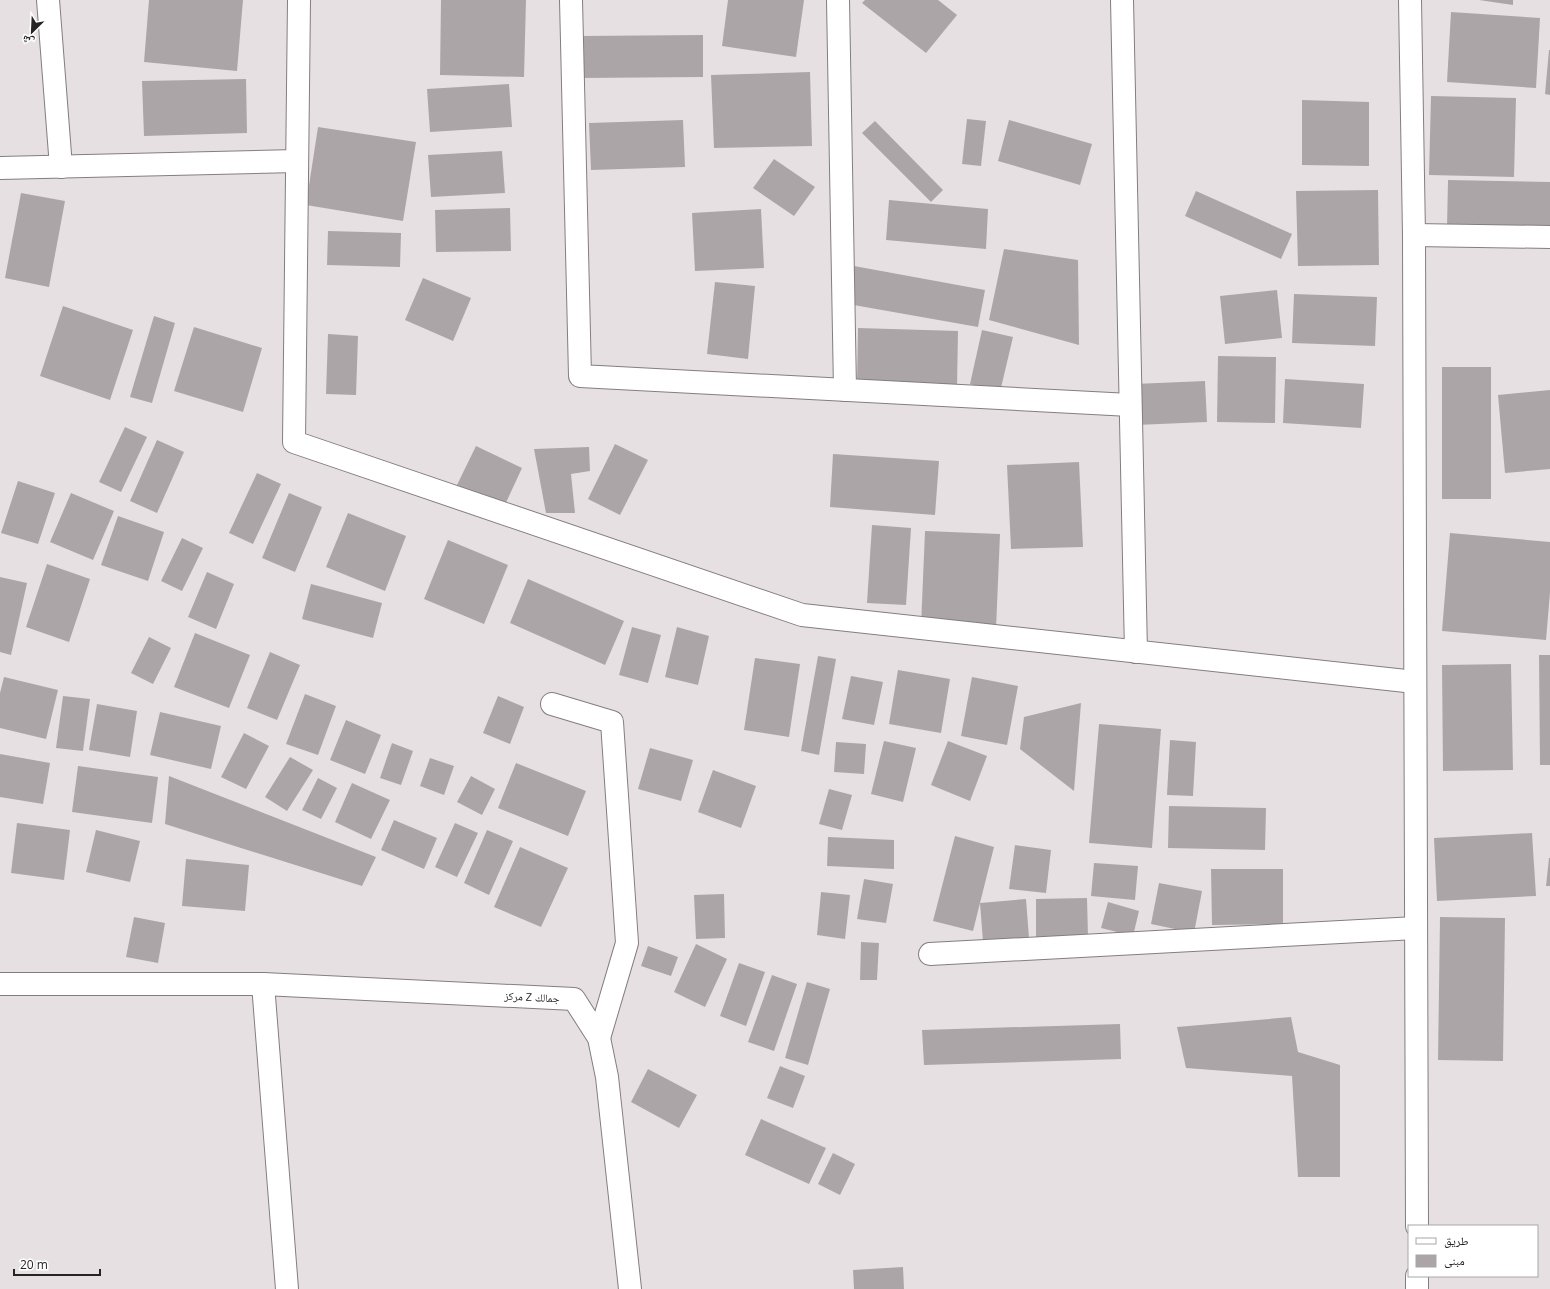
<svg xmlns="http://www.w3.org/2000/svg" width="1550" height="1289" viewBox="0 0 1550 1289" font-family="'Open Sans','Noto Naskh Arabic',sans-serif">
<rect width="100%" height="100%" fill="#e7e0e3"/>
<g fill="#aca5a8">
<path d="M149,0h94l-6,71 -93,-9z"/>
<path d="M441,0h85l-2,77 -84,-2z"/>
<path d="M728,0h76l-8,57 -74,-11z"/>
<path d="M865,0h73l19,15 -31,38 -64,-50z"/>
<path d="M1479,0h34v5z"/>
<path d="M1451,12l89,6 -4,70 -89,-6z"/>
<path d="M703,35v42l-122,1 -1,-42z"/>
<path d="M1549,50h1v45l-5,-1z"/>
<path d="M810,72l2,74 -98,2 -3,-73z"/>
<path d="M246,79l1,54 -103,3 -2,-55z"/>
<path d="M509,84l3,43 -82,5 -3,-43z"/>
<path d="M1431,96l85,2 -2,79 -85,-2z"/>
<path d="M1302,100l67,2v64l-67,-1z"/>
<path d="M967,119l19,2 -5,45 -19,-2z"/>
<path d="M683,120l2,47 -94,3 -2,-47z"/>
<path d="M1009,120l83,24 -12,41 -82,-24z"/>
<path d="M875,121l68,69 -12,12 -69,-69z"/>
<path d="M318,127l98,15 -13,79 -97,-16z"/>
<path d="M502,151l3,42 -74,4 -3,-42z"/>
<path d="M774,159l41,28 -21,29 -41,-28z"/>
<path d="M1448,180l102,2v48l-103,-2z"/>
<path d="M1378,190l1,75 -81,1 -2,-75z"/>
<path d="M1196,191l96,43 -11,25 -96,-43z"/>
<path d="M21,193l44,8 -16,86 -44,-9z"/>
<path d="M889,200l99,9 -2,40 -100,-9z"/>
<path d="M510,208l1,43 -75,1 -1,-42z"/>
<path d="M761,209l3,59 -69,3 -3,-58z"/>
<path d="M328,231l73,2 -1,34 -73,-2z"/>
<path d="M1004,249l74,11 1,85 -90,-25z"/>
<path d="M854,266l131,24 -7,37 -130,-23z"/>
<path d="M423,278l48,20 -18,43 -48,-21z"/>
<path d="M715,282l40,4 -7,73 -41,-5z"/>
<path d="M1277,290l5,48 -57,6 -5,-48z"/>
<path d="M1294,294l83,3 -2,49 -83,-3z"/>
<path d="M63,306l70,24 -23,70 -70,-24z"/>
<path d="M154,316l21,7 -23,80 -22,-6z"/>
<path d="M194,327l68,21 -19,64 -69,-21z"/>
<path d="M858,328l100,3 -1,57 -100,-2z"/>
<path d="M982,330l31,7 -13,55 -30,-8z"/>
<path d="M328,334l30,2 -2,59 -30,-1z"/>
<path d="M1218,356l58,1 -1,66 -58,-1z"/>
<rect x="1442" y="367" width="49" height="132"/>
<path d="M1285,379l79,5 -3,44 -78,-5z"/>
<path d="M1205,381l2,41 -71,3 -2,-41z"/>
<path d="M1550,390v79l-45,4 -7,-78z"/>
<path d="M125,427l22,10 -26,55 -22,-10z"/>
<path d="M157,440l27,12 -27,61 -27,-12z"/>
<path d="M615,444l33,16 -28,55 -32,-16z"/>
<path d="M476,446l46,22 -19,41 -47,-22z"/>
<path d="M589,447l1,24 -19,3 4,39h-29l-12,-64z"/>
<path d="M833,454l106,7 -4,54 -105,-8z"/>
<path d="M1079,462l4,85 -72,2 -4,-84z"/>
<path d="M257,473l24,11 -28,60 -24,-11z"/>
<path d="M18,481l37,12 -17,51 -37,-11z"/>
<path d="M71,493l43,18 -21,49 -43,-18z"/>
<path d="M289,493l33,14 -27,65 -33,-14z"/>
<path d="M348,513l58,23 -21,55 -59,-24z"/>
<path d="M118,516l46,16 -16,49 -47,-16z"/>
<path d="M872,525l39,3 -5,77 -39,-2z"/>
<path d="M925,531l75,3 -4,95 -75,-3z"/>
<path d="M1450,533l100,9v51l-4,47 -104,-9z"/>
<path d="M182,538l21,10 -21,43 -21,-10z"/>
<path d="M448,540l60,25 -24,59 -60,-25z"/>
<path d="M47,564l43,15 -21,63 -43,-15z"/>
<path d="M207,572l27,12 -18,45 -28,-12z"/>
<path d="M0,577l27,6 -16,72 -11,-3z"/>
<path d="M528,579l96,42 -19,44 -95,-42z"/>
<path d="M311,584l71,19 -9,35 -71,-19z"/>
<path d="M632,627l29,8 -13,48 -29,-8z"/>
<path d="M677,627l32,9 -11,49 -33,-8z"/>
<path d="M195,633l55,22 -21,53 -55,-21z"/>
<path d="M149,637l22,11 -18,36 -22,-11z"/>
<path d="M270,652l30,13 -23,55 -30,-12z"/>
<path d="M1539,655h11v110h-10z"/>
<path d="M818,656l18,3 -17,96 -18,-4z"/>
<path d="M755,658l45,6 -11,73 -45,-7z"/>
<path d="M1511,664l2,106 -70,1 -1,-106z"/>
<path d="M898,670l52,9 -9,54 -52,-9z"/>
<path d="M851,676l32,6 -9,43 -32,-6z"/>
<path d="M4,677l54,13 -12,49 -46,-11v-35z"/>
<path d="M972,677l46,9 -11,59 -46,-9z"/>
<path d="M305,694l31,12 -18,49 -32,-11z"/>
<path d="M63,696l27,3 -7,52 -27,-3z"/>
<path d="M498,696l26,11 -14,37 -27,-11z"/>
<path d="M1081,703l-7,88 -54,-42 4,-32z"/>
<path d="M97,704l40,7 -7,46 -41,-7z"/>
<path d="M160,712l61,14 -10,43 -61,-14z"/>
<path d="M346,720l35,15 -16,39 -35,-14z"/>
<path d="M1099,724l62,5 -9,119 -63,-5z"/>
<path d="M244,733l25,13 -23,43 -25,-12z"/>
<path d="M1170,740l26,2 -3,54 -26,-1z"/>
<path d="M884,741l32,7 -13,54 -32,-8z"/>
<path d="M948,741l39,15 -17,45 -39,-16z"/>
<path d="M836,742l30,2 -2,30 -30,-2z"/>
<path d="M392,743l21,8 -12,34 -21,-7z"/>
<path d="M650,748l43,12 -12,41 -43,-12z"/>
<path d="M0,754l50,9 -7,41 -43,-7z"/>
<path d="M290,757l23,13 -26,41 -22,-14z"/>
<path d="M430,758l24,8 -10,29 -24,-9z"/>
<path d="M516,763l70,28 -18,45 -70,-28z"/>
<path d="M78,766l80,11 -6,46 -80,-11z"/>
<path d="M713,770l43,16 -15,42 -43,-16z"/>
<path d="M169,776l207,81 -14,29 -197,-62z"/>
<path d="M471,776l24,13 -13,26 -25,-13z"/>
<path d="M318,778l19,10 -16,31 -19,-9z"/>
<path d="M352,783l38,17 -19,39 -36,-17z"/>
<path d="M829,789l23,6 -10,35 -23,-6z"/>
<path d="M1169,806l97,2 -1,42 -97,-2z"/>
<path d="M394,820l43,18 -13,31 -43,-19z"/>
<path d="M17,823l53,7 -6,50 -53,-7z"/>
<path d="M455,823l23,10 -21,44 -22,-10z"/>
<path d="M96,830l44,11 -10,41 -44,-10z"/>
<path d="M487,830l26,11 -24,54 -25,-12z"/>
<path d="M1532,833l4,63 -99,5 -3,-63z"/>
<path d="M955,836l39,11 -21,84 -40,-10z"/>
<path d="M828,837l66,3v29l-67,-3z"/>
<path d="M1015,845l36,5 -5,43 -37,-4z"/>
<path d="M520,847l48,21 -27,59 -47,-20z"/>
<path d="M1549,858h1v28h-4z"/>
<path d="M186,859l63,6 -4,46 -63,-5z"/>
<path d="M1094,863l44,3 -3,34 -44,-4z"/>
<path d="M1211,869h72v55l-71,1z"/>
<path d="M864,879l29,5 -7,39 -29,-4z"/>
<path d="M1159,883l43,8 -8,42 -43,-9z"/>
<path d="M821,892l29,3 -5,44 -28,-4z"/>
<path d="M724,894l1,44 -29,1 -2,-44z"/>
<path d="M1087,898l1,38 -52,1v-38z"/>
<path d="M1026,899l3,39 -46,4 -3,-39z"/>
<path d="M1108,902l31,9 -6,25 -32,-8z"/>
<path d="M134,917l31,6 -7,40 -32,-6z"/>
<path d="M1440,917l65,1 -2,143 -65,-1z"/>
<path d="M861,942l18,1 -2,37h-17z"/>
<path d="M696,944l31,15 -22,48 -31,-15z"/>
<path d="M648,946l30,11 -7,19 -30,-10z"/>
<path d="M739,963l26,9 -19,54 -26,-10z"/>
<path d="M772,975l25,9 -23,67 -26,-9z"/>
<path d="M807,982l23,7 -22,76 -23,-7z"/>
<path d="M1291,1017l7,35 42,13v112h-42l-6,-101 -106,-8 -9,-41z"/>
<path d="M1120,1024l1,35 -197,6 -2,-35z"/>
<path d="M780,1066l25,10 -12,32 -26,-10z"/>
<path d="M648,1069l49,26 -18,33 -48,-26z"/>
<path d="M761,1119l65,29 -17,36 -64,-29z"/>
<path d="M833,1153l22,11 -15,31 -22,-11z"/>
<path d="M903,1267l1,22h-50l-1,-19z"/>
</g>
<g fill="none" stroke-linecap="round" stroke-linejoin="round">
<defs>
<g id="minor">
<path d="M48,0l13,167"/>
<path d="M299,0l-5,442 508,173 613,67"/>
<path d="M571,0l9,376 550,29"/>
<path d="M838,0l7,390"/>
<path d="M1122,0l14,652"/>
<path d="M1410,0l4,235 3,991"/>
<path d="M0,168l297,-7"/>
<path d="M1414,235l136,2"/>
<path d="M552,704l60,18 15,221 -28,95"/>
<path d="M930,954l486,-26"/>
<path d="M0,984h263l24,305"/>
<path d="M263,984l311,15 25,39 8,39 23,212"/>
<path d="M1417,1276v13"/>
</g>
</defs>
<use href="#minor" stroke="#847d80" stroke-width="24"/>
<use href="#minor" stroke="#fff" stroke-width="22"/>
</g>
<g text-anchor="middle" stroke-width="3.5" stroke-linejoin="round" paint-order="stroke">
<g font-size="11" fill="#262324" stroke="#fff">
<text transform="translate(532 997) rotate(3)" y="4">مركز Z جمالك</text>
</g>
</g>
<rect x="1408" y="1225" width="130" height="52" fill="#ffffff" stroke="#a8a7a7"/>
<rect x="1416" y="1238" width="20" height="6" fill="#ffffff" stroke="#a8a7a7"/>
<text x="1444" y="1245" font-size="12" fill="#262324">طريق</text>
<rect x="1416" y="1255" width="20" height="12" fill="#aca5a8" stroke="#a8a7a7"/>
<text x="1444" y="1265" font-size="12" fill="#262324">مبنى</text>
<g transform="translate(32 32) rotate(204)" stroke="#ffffff" stroke-width="3" paint-order="stroke">
<path d="M0-3L7 15L0 10L-7 15Z" fill="#262324"/>
<text y="-6" font-size="11" font-weight="bold" text-anchor="middle" fill="#262324">ش</text>
</g>
<path d="M14 1269v6h86v-6" fill="none" stroke="#262324" stroke-width="2"/>
<text x="20" y="1269" font-size="12" fill="#262324" stroke="#ffffff" stroke-width="3" paint-order="stroke">20 m</text>
</svg>
